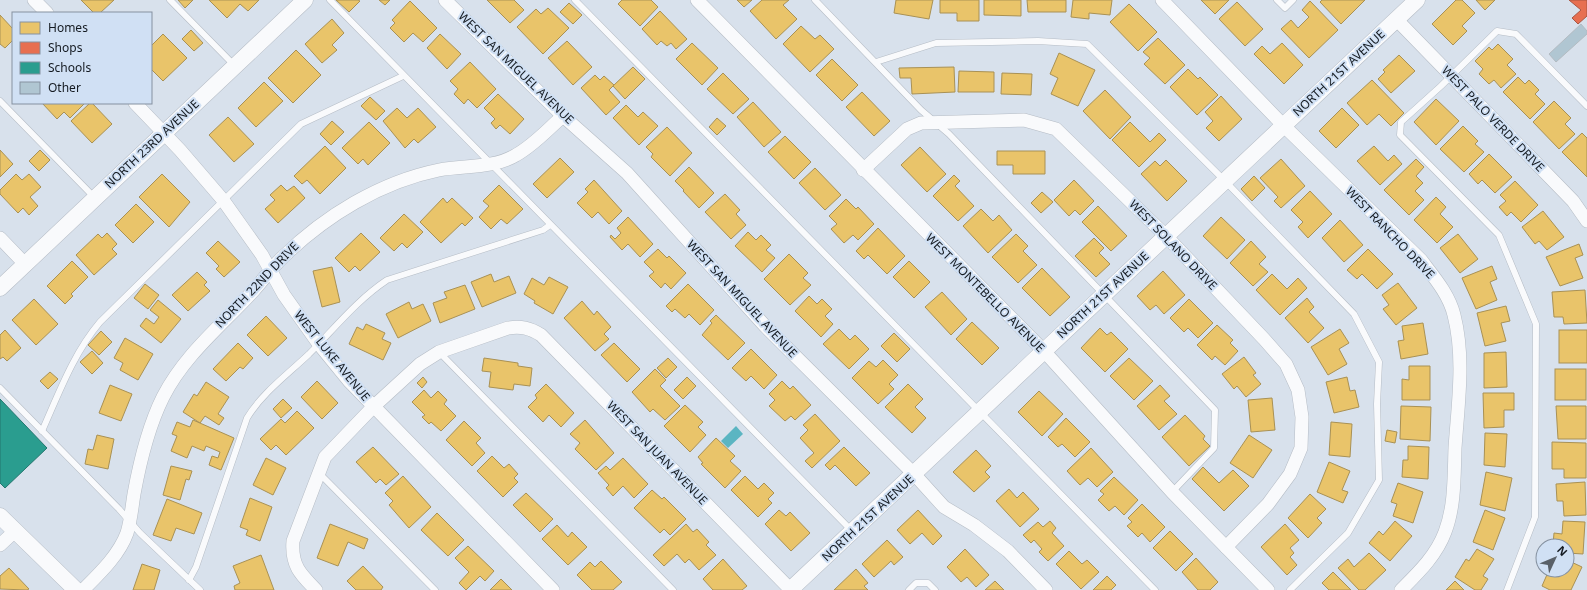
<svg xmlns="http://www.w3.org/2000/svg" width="1587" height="590" viewBox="0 0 1587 590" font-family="'Noto Sans',sans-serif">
	<rect width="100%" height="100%" fill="#d8e1ec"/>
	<!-- water -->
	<polygon fill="#5bb5c2" points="736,426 743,434 728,448 721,441"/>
	<!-- homes -->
	<g fill="#e9c46a" stroke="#a99154">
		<polygon points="81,0 114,0 100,13 94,13"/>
		<polygon points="178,0 193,0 185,8"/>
		<polygon points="209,0 259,0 248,11 240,4 227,18"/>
		<polygon points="336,0 358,0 360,1 349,12"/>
		<polygon points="379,0 390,0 385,5"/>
		<polygon points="487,0 514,0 524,10 510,23"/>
		<polygon points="622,0 651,0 658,7 640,26 618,4"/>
		<polygon points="737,0 752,0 744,7"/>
		<polygon points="762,0 789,0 783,5 797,19 776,39 750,11"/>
		<polygon points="896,0 933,0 929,19 894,13"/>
		<polygon points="940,0 979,0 979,21 957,21 957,13 940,13"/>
		<polygon points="984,0 1021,0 1021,16 984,15"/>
		<polygon points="1027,0 1066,0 1066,12 1028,12"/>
		<polygon points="1073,0 1112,0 1110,15 1089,13 1089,19 1071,17"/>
		<polygon points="1201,0 1229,0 1215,14"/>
		<polygon points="1322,0 1365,0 1341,24 1320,2"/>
		<polygon points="1456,0 1462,0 1475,13 1462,26 1467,31 1453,45 1432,24"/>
		<polygon points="1476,0 1495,0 1485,10"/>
		<polygon points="410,1 437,28 423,42 413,33 404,42 390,28 395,23 392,20"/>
		<polygon points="1310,1 1338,30 1309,58 1281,29 1291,20 1298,28 1309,17 1302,10"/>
		<polygon points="1237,2 1263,29 1245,46 1219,19"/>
		<polygon points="569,3 582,15 573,24 560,12"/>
		<polygon points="1129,4 1157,32 1138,51 1110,22"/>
		<polygon points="548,8 569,28 543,54 517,27 536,9 541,14"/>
		<polygon points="660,11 687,39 676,49 671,43 667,46 661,41 657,45 642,29"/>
		<polygon points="0,15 13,29 13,40 5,48 0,44"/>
		<polygon points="332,19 344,33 332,45 337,50 322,63 305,44"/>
		<polygon points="801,26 815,39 820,35 834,49 810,72 783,44"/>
		<polygon points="191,30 203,43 194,51 182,39"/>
		<polygon points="163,34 187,58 163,81 151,69 151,46"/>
		<polygon points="440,34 461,54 447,69 427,48"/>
		<polygon points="1158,38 1185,65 1165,84 1144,64 1150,58 1143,52"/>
		<polygon points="567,41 592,67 573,85 548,58"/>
		<polygon points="692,43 718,68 702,85 676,59"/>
		<polygon points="1282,43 1303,65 1284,84 1254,54 1262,46 1270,54"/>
		<polygon points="1498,44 1513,59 1507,65 1516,74 1501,88 1494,80 1489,84 1479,74 1483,69 1475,61 1489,47 1492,50"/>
		<polygon points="296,50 321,75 293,103 268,78"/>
		<polygon points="1059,53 1095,70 1078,106 1051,94 1058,78 1050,74"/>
		<polygon points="1399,55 1415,71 1391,93 1378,79 1385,72 1383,70"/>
		<polygon points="832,59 858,85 842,101 816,75"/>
		<polygon points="470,62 496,89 477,108 468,99 464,104 454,94 458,89 450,81"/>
		<polygon points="633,67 645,79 625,99 613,86"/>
		<polygon points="954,67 955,92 912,94 911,78 900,78 899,68"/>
		<polygon points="1188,69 1198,79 1200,77 1218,95 1197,115 1170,87"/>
		<polygon points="959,71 994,72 994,92 958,92"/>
		<polygon points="723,73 749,99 733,114 707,89"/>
		<polygon points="1002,73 1032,74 1031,95 1001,94"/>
		<polygon points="595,75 600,80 604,76 614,85 609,90 620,102 606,115 581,88"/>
		<polygon points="1518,77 1525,84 1529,80 1539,90 1535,94 1545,104 1530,119 1503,92"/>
		<polygon points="1372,80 1404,113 1391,126 1379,114 1367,125 1347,103"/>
		<polygon points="264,82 283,101 256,127 238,108"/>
		<polygon points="1105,90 1131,117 1110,139 1083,111"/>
		<polygon points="862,92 890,121 874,136 846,107"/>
		<polygon points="498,94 524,119 510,134 500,125 496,129 491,123 495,119 484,108"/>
		<polygon points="1221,96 1242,119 1219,141 1206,128 1213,121 1205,112"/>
		<polygon points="370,97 385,111 376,120 361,106"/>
		<polygon points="1436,99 1459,121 1436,145 1414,122"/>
		<polygon points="1554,101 1571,118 1565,124 1575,134 1559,149 1533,122"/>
		<polygon points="753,102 781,132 764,147 737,117"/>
		<polygon points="42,103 85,103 70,118 64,112 57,119"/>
		<polygon points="90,103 92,103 112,124 92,143 71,121"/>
		<polygon points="626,105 638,117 643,112 658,126 639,145 613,118"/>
		<polygon points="397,108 407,118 418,108 436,127 418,143 414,139 405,148 383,121"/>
		<polygon points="1342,108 1359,125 1336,148 1319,131"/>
		<polygon points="228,117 254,144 234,162 209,135"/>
		<polygon points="717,118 726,126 717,135 709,127"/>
		<polygon points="332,121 344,132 331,145 320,134"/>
		<polygon points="369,122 390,143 368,165 363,159 358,164 342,148"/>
		<polygon points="1130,122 1150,142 1159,133 1166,140 1139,167 1112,140"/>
		<polygon points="1463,126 1478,141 1475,144 1484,152 1464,172 1440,149"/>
		<polygon points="667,127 692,153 670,176 651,157 653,154 646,147"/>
		<polygon points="1582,133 1587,138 1587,177 1562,152"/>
		<polygon points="785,136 811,162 794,179 768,152"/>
		<polygon points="325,146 346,168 320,194 307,180 302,184 294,176"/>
		<polygon points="1374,146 1388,161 1394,155 1402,164 1380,185 1357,161"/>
		<polygon points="920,147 946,174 927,192 901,165"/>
		<polygon points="0,150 13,164 0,177"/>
		<polygon points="40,150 50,160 39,171 29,161"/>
		<polygon points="997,151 1045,151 1045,174 1013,174 1013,165 997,165"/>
		<polygon points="1489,154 1512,177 1495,193 1482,180 1478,184 1469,174"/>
		<polygon points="560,158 574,172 547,198 533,184"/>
		<polygon points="1281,159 1305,186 1281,208 1274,201 1278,197 1260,178"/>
		<polygon points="1416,159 1424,167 1416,176 1423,183 1415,191 1424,200 1409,215 1384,190"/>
		<polygon points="1166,160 1187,181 1167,201 1141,174 1155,161 1160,166"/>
		<polygon points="689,167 714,193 699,208 683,191 684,190 675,181"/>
		<polygon points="815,168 841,195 825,210 799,183"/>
		<polygon points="16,174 22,180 29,174 41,187 30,197 38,206 29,215 23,208 18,213 0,194 0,190"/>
		<polygon points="162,174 190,202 169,227 139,197"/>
		<polygon points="954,175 960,181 955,186 974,206 958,221 933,196"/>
		<polygon points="1254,176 1265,188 1252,201 1241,189"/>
		<polygon points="594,180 622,211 609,224 598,212 592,218 577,203 588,192 585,189"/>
		<polygon points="1074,180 1094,201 1080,215 1075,210 1069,216 1054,200"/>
		<polygon points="1515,181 1538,205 1521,222 1511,212 1507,216 1499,207 1506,201 1500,195"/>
		<polygon points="281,185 287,191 294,186 305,198 278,223 265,209 275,200 270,195"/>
		<polygon points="499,185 523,209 507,224 501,219 491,229 479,217 489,206 483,201"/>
		<polygon points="1310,191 1332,214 1308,238 1298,227 1303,222 1291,210"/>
		<polygon points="1042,192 1053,202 1041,213 1031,203"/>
		<polygon points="725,194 740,210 736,214 746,225 731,239 705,212"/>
		<polygon points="1436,197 1446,207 1440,214 1453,227 1437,243 1414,220"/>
		<polygon points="443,198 447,203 452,198 473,218 465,226 462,223 441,243 420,222"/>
		<polygon points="846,199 856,209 858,207 874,224 858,240 853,235 844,243 831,229 837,224 829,216"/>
		<polygon points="136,204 154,222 133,243 115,225"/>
		<polygon points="1098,206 1127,236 1111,251 1082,222"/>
		<polygon points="981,209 993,221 999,215 1012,230 988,253 963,226"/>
		<polygon points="1543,211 1564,237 1547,250 1539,241 1535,244 1522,227"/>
		<polygon points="404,214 423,232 407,248 402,243 394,251 380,238"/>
		<polygon points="628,217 653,244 640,257 628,244 622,250 610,237 611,235 615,239 621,233 617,228"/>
		<polygon points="1221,217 1245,240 1227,259 1203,236"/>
		<polygon points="1340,220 1363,245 1344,262 1322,238"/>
		<polygon points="878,228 905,256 887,274 868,255 864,259 856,251"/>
		<polygon points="748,232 756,240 761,235 771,245 766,250 775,258 762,272 735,246"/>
		<polygon points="107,233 117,244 112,249 117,254 94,275 76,255 98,234 102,238"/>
		<polygon points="361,233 380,252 360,271 355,266 349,272 335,258"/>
		<polygon points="1016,234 1028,246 1023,251 1037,265 1018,283 992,257"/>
		<polygon points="1458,234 1478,259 1460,273 1440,248"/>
		<polygon points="1094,238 1104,248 1099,253 1110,264 1096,277 1075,256"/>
		<polygon points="218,241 240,262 224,277 216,269 219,266 206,253"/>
		<polygon points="1251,241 1266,257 1259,264 1268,272 1253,286 1230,263"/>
		<polygon points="1579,244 1583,255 1575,258 1583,278 1560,286 1546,257"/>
		<polygon points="658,249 667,258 669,256 686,273 671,289 665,283 661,288 649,276 654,272 644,262"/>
		<polygon points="1368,249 1393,274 1377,289 1362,274 1357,279 1347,270"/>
		<polygon points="789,254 808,273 803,278 811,285 790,305 764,279"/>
		<polygon points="72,261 88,277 71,294 73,296 65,304 47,286"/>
		<polygon points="909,261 930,282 914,298 893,277"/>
		<polygon points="1492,266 1497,279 1490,282 1497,300 1476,309 1462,278"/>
		<polygon points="332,267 340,302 322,307 313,271"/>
		<polygon points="1042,268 1070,297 1050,316 1022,288"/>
		<polygon points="1163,271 1185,295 1164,314 1156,305 1150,310 1137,296"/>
		<polygon points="197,272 207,282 204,285 210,291 188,311 172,295"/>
		<polygon points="491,274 494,282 509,276 516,293 482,307 471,282"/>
		<polygon points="1272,274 1287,289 1298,278 1307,288 1280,315 1256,290"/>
		<polygon points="549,277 568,287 553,314 534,303 535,301 524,294 532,278 544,285"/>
		<polygon points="1398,283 1417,308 1396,325 1383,309 1389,305 1382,295"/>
		<polygon points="145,284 159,295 148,309 134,298"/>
		<polygon points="688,284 714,310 700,325 689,314 685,318 675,309 672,312 666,306"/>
		<polygon points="465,285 475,309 440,323 433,303 447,298 444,292"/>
		<polygon points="1585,290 1587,323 1564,324 1563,317 1554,317 1552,292"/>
		<polygon points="942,292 967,319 951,335 925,307"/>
		<polygon points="809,296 817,304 822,299 832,309 825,316 833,324 821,337 795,311"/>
		<polygon points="1307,298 1314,307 1309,312 1324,328 1308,343 1285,318"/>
		<polygon points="34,299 58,324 36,345 12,320"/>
		<polygon points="1189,299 1213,323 1198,338 1188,328 1184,332 1170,318"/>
		<polygon points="158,300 181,319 161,343 140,326 146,318 154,324 159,317 150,310"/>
		<polygon points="582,301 594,315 597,311 611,327 604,334 609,339 595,351 564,318"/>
		<polygon points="409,302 412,309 423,304 431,321 398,338 386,314"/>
		<polygon points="1506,306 1510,321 1501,323 1506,341 1485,346 1477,313"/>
		<polygon points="716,315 745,343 728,360 702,335 712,323 710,321"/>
		<polygon points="266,316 287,338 268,356 247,335"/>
		<polygon points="972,322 999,348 982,365 956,339"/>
		<polygon points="1423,323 1428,354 1401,359 1398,341 1404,340 1402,326"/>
		<polygon points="366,324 385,333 382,339 391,343 383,360 349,344 357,327 363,330"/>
		<polygon points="1217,325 1233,340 1230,343 1238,351 1225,365 1215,356 1212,360 1197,345"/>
		<polygon points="1100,328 1107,335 1111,332 1128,349 1105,372 1081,348"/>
		<polygon points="839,329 850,340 855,335 869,349 849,369 823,344"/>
		<polygon points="1340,329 1349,343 1339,349 1347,364 1328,375 1311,347"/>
		<polygon points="5,330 21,348 7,361 3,357 0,359 0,335"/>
		<rect x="1559" y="330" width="28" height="33"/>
		<polygon points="101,331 112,342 99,355 88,345"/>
		<polygon points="894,333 910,349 897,362 881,346"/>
		<polygon points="125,338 153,354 138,380 120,370 123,363 114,358"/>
		<polygon points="238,343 253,358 243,369 240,367 226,381 213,369"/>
		<polygon points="614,343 640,369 627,382 601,355"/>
		<polygon points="751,349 777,375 764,389 751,376 746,381 732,368"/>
		<polygon points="92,351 103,363 92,374 80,362"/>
		<polygon points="1506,352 1507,387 1484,388 1484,353"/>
		<polygon points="1244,357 1256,373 1253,375 1261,384 1246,397 1237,386 1234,389 1222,374"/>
		<polygon points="484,358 518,363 518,366 532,368 530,386 514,384 513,390 489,387 491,372 482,371"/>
		<polygon points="668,358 677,367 666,378 657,368"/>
		<polygon points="1129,358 1153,381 1134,400 1110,376"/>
		<polygon points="883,360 898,375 889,384 894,389 878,404 852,378 869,361 876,367"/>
		<polygon points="1409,366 1430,366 1430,400 1402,400 1402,379 1409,380"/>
		<polygon points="655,369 666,380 660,386 680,406 665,420 653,409 650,412 632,392"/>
		<rect x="1555" y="369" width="31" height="31"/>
		<polygon points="50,372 58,379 48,389 40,381"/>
		<polygon points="423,377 427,382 422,388 417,383"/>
		<polygon points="687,377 696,386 683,399 674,390"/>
		<polygon points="1347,377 1350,391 1355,390 1359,407 1334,413 1326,382"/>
		<polygon points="317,381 338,403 322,419 301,397"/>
		<polygon points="782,381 790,389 793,386 811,405 795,420 791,416 785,421 769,406 775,400 769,394"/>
		<polygon points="206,382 229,397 218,414 224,418 219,425 205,416 200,423 183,412 194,394 197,396"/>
		<polygon points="546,384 574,413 561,427 549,415 543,422 528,407 537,398 535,395"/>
		<polygon points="908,384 923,399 915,407 926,418 912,433 885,407"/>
		<polygon points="110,385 132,394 121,421 99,413"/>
		<polygon points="1160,385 1170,396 1164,401 1177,414 1159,430 1137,406"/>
		<polygon points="424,390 431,398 438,391 447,400 444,404 456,416 441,431 431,422 429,424 422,417 425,415 412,402"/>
		<polygon points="1039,391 1063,414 1042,436 1018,412"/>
		<polygon points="1483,393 1514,393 1514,410 1504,410 1504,427 1484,428"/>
		<polygon points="1272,398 1275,430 1251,432 1248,400"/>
		<polygon points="283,399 292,408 281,418 273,409"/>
		<polygon points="685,405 703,422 698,427 706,435 690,452 664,426"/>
		<polygon points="1401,406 1431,407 1430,441 1400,439"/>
		<polygon points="1556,406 1586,406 1586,439 1558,439"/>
		<polygon points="297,411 314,428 286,455 276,445 271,450 260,439 281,419 285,423"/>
		<polygon points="815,414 840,441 812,468 805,461 814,453 800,438 808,430 803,425"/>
		<polygon points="1185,415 1205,436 1203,439 1210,446 1189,466 1162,437"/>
		<polygon points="1066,418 1090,442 1075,457 1062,444 1058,447 1048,437"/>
		<polygon points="193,420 234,438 221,470 209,465 212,456 218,458 220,452 206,446 204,451 192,446 187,458 171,451 177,436 172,434 177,422 190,427"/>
		<polygon points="585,420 614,453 596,470 575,449 580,443 570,434"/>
		<polygon points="464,421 481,438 476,443 485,453 472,466 446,440"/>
		<polygon points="1331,422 1352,424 1350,457 1329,455"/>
		<polygon points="1387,430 1397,432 1395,443 1385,441"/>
		<polygon points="1485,433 1507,434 1505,467 1484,465"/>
		<polygon points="97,435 114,439 108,469 85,464 88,449 93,450"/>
		<polygon points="1249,435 1272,450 1253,478 1230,463"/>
		<polygon points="716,438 735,456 730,461 741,471 725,488 701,464 703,463 698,457"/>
		<polygon points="1552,442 1586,443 1586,478 1564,478 1564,469 1552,469"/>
		<polygon points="1408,446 1429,447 1428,479 1402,477 1403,460 1408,460"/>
		<polygon points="373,447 399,474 386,485 380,479 376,483 356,462"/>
		<polygon points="844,447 870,473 856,486 835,465 830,470 825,465"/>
		<polygon points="1091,448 1113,472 1097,487 1088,478 1080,485 1067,471"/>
		<polygon points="976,450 991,466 985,472 990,477 974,492 953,472"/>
		<polygon points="492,456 504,468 509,464 518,474 514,478 518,482 503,497 477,471"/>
		<polygon points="266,458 286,468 273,495 253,485"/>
		<polygon points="623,458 648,484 634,498 623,486 613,496 606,488 609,485 598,473 606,466 610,470"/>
		<polygon points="1329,462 1350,471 1342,490 1348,492 1343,503 1317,492"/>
		<polygon points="171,466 192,471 189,480 186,479 180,500 163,495"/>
		<polygon points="1203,467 1219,483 1233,470 1249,486 1224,511 1192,479"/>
		<polygon points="1486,472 1512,478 1505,511 1480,505"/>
		<polygon points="403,476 431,507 409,528 389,505 393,501 385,493"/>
		<polygon points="745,476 758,489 764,483 774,493 768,499 772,503 758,517 731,490"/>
		<polygon points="1114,477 1138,500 1124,515 1115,506 1109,511 1098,500 1104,494 1100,491"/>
		<polygon points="1585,482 1586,515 1564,516 1563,501 1557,501 1556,484"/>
		<polygon points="1398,483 1423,492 1413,523 1393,516 1397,504 1391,502"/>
		<polygon points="1009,489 1017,498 1023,492 1039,509 1020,527 996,501"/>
		<polygon points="652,490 662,499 664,497 686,519 670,535 664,529 660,533 634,508"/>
		<polygon points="526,493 553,519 540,532 513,505"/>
		<polygon points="1310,494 1326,509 1317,518 1322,523 1308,538 1288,518"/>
		<polygon points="250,498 272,507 260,541 246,535 248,530 240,527"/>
		<polygon points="167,499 202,513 194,534 176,528 171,541 153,535"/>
		<polygon points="1142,504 1165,527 1150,542 1142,533 1138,537 1127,526 1132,522 1128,518"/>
		<polygon points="779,510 786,516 790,512 810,533 791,551 765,524"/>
		<polygon points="918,510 942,536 933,545 922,533 910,544 897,530"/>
		<polygon points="1485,510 1505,518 1493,550 1473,542"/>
		<polygon points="437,513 464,540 448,556 421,530"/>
		<polygon points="1050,521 1056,528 1052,533 1064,546 1048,561 1039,552 1042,549 1034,540 1031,543 1023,535 1038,522 1043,527"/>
		<polygon points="1395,521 1412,536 1390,561 1369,543 1379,531 1383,535"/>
		<polygon points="1563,521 1585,522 1583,554 1567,553 1567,546 1553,545 1554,533 1562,534"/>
		<polygon points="330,524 368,539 364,549 348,542 338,566 317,558"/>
		<polygon points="686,524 693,532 697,529 709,542 706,545 716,555 699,570 689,559 685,563 677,554 664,566 653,555"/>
		<polygon points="1285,524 1299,540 1290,548 1294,553 1290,557 1297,565 1287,575 1261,547"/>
		<polygon points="557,525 568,537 572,532 587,547 568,565 542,539"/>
		<polygon points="1170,531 1193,554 1176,571 1153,548"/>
		<polygon points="887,540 903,557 894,565 891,561 874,577 862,564"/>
		<polygon points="468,546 494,571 485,581 480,576 466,590 459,583 469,572 455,558"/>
		<polygon points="965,549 989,575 976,587 967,577 961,582 947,567"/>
		<polygon points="1477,549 1494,559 1483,576 1488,579 1481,590 1475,590 1455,577 1466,559 1469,561"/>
		<polygon points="1069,551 1082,564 1087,560 1099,572 1081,589 1056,564"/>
		<polygon points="1369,553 1386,570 1365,590 1359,590 1338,568 1348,559 1354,567"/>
		<polygon points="261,555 274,590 235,590 234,586 240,583 233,566"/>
		<polygon points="1196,558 1218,582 1210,590 1198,590 1182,572"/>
		<polygon points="723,559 747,586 742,590 713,590 703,579"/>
		<polygon points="1567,560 1582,567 1571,590 1550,590 1542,586 1549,570 1554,572 1555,570 1567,570"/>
		<polygon points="601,561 622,582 613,590 592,590 577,575 590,562 595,567"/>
		<polygon points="142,564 160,570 154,590 133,590"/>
		<polygon points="363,566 383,587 381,590 356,590 347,581"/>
		<polygon points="9,568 29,589 27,590 0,589 0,576"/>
		<polygon points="856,569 868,583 864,586 868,590 834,590"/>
		<polygon points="1333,572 1351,590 1329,590 1322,583"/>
		<polygon points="1107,576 1116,585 1111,590 1093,590"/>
		<polygon points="501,579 512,590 490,590"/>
		<polygon points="995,581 1004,590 985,590"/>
		<polygon points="1455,581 1464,590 1446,590"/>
	</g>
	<!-- shops -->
	<polygon fill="#e76f51" stroke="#a85643" points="1569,0 1587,0 1587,16 1578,24 1572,18 1581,10"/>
	<!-- schools -->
	<polygon fill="#2a9d8f" stroke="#23766e" points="0,399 47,448 5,488 0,483"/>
	<!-- building -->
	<polygon fill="#b0c6d2" stroke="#b3bbc2" points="1581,24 1587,31 1587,34 1556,62 1549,54"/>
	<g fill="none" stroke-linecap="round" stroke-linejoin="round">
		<!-- service casing -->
		<g stroke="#b5bcc5" stroke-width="7">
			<g id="service">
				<polyline points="170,0 234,65"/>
				<polyline points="330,0 852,531"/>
				<polyline points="575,0 1155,590"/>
				<polyline points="815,0 921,110 949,134 1215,410 1214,448 1172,492"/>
				<polyline points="1277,0 1285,8 1293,0"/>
				<polyline points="876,62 936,43 1038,41 1087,44 1224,180 1354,314 1379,362 1377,404 1379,480 1348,533 1290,590"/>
				<polyline points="0,101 95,198"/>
				<polyline points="439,352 673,590"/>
				<polyline points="0,388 119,509 140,533 200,590"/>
				<path d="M42,431c17,-38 31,-77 58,-109l201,-198 102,-48"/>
				<polyline points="318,472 435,590"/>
				<path d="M189,580l7,-13 51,-149c15,-25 41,-44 62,-64 25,-25 48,-54 78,-74l156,-50 7,-5"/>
				<polyline points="909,590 916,583 928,583 935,590"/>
				<polyline points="1507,590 1535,517 1536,324 1499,235 1400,135 1401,122 1441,86 1497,31 1516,34 1587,106"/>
			</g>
		</g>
		<!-- minor casing -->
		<g stroke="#b5bcc5" stroke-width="14">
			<g id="minor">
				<polyline points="34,0 47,13"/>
				<polyline points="445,0 563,116 627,173 765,326 915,475 944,507 974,525 1008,551 1046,590"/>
				<polyline points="697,0 1044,351 1172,492 1268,590"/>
				<path d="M1162,0l121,125 138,135c12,16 28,34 33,55 11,43 4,89 1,133 -1,28 0,58 -10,84 -9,24 -27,41 -44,58"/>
				<polyline points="1396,19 1573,201 1587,221"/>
				<polyline points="135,103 180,150 223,200 262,255 284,295 318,343 349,381 553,590"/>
				<polyline points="863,170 907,129 921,123 1024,120 1056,129 1166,236 1264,339 1286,364 1298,390 1302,417 1301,448 1290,474 1268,504 1226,547"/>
				<polyline points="0,238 26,265"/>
				<polyline points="0,545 15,531"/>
				<path d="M83,590c17,-17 36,-35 44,-57 4,-13 5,-27 7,-39 6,-33 14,-67 29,-97 22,-43 59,-72 91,-107 10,-11 18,-23 29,-33 42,-41 97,-75 156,-87 25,-5 54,-1 77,-15 18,-10 32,-26 47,-39"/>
				<path d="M316,590c-16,-16 -25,-25 -23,-49l32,-84 48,-50 47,-43 19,-12 69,-24c13,-2 22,0 33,7l250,255"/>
			</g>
		</g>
		<!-- tertiary casing -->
		<g stroke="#b5bcc5" stroke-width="17">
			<g id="tertiary">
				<polyline points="0,288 305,0"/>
				<polyline points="0,516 76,590"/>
				<path d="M790,590c210,-196 418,-394 627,-590"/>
			</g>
		</g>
		<!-- service -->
		<use href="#service" stroke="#f9fafc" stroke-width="6"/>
		<!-- minor -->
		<use href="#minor" stroke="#f9fafc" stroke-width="13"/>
		<!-- tertiary -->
		<use href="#tertiary" stroke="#f9fafc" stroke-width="16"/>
	</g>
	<g text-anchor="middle" stroke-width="4" stroke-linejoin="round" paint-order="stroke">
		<!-- street labels -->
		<g font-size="12" fill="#141a21" stroke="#d0e0f4">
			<text transform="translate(516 68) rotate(44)" y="4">WEST SAN MIGUEL AVENUE</text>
			<text transform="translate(1339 73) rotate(-43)" y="4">NORTH 21ST AVENUE</text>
			<text transform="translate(1493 119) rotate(46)" y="4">WEST PALO VERDE DRIVE</text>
			<text transform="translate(152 144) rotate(-43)" y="4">NORTH 23RD AVENUE</text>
			<text transform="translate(1390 233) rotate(46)" y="4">WEST RANCHO DRIVE</text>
			<text transform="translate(1173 245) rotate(46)" y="4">WEST SOLANO DRIVE</text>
			<text transform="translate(257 285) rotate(-46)" y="4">NORTH 22ND DRIVE</text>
			<text transform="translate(985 293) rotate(45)" y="4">WEST MONTEBELLO AVENUE</text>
			<text transform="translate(1103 295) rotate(-43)" y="4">NORTH 21ST AVENUE</text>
			<text transform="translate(742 299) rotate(47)" y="4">WEST SAN MIGUEL AVENUE</text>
			<text transform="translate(332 356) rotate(51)" y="4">WEST LUKE AVENUE</text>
			<text transform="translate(657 453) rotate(46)" y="4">WEST SAN JUAN AVENUE</text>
			<text transform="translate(868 518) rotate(-43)" y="4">NORTH 21ST AVENUE</text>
		</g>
	</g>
	<!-- legend -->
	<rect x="12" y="12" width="140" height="92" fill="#d0e0f4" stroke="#8591a0"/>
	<rect x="20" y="22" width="20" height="12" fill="#e9c46a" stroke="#8591a0"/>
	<text x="48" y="32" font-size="12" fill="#141a21">Homes</text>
	<rect x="20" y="42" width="20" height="12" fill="#e76f51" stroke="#8591a0"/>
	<text x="48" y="52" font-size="12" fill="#141a21">Shops</text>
	<rect x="20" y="62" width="20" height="12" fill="#2a9d8f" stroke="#8591a0"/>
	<text x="48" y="72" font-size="12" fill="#141a21">Schools</text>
	<rect x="20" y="82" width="20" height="12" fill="#b0c6d2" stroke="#8591a0"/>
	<text x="48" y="92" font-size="12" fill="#141a21">Other</text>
	<!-- north arrow -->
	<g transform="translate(1555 558) rotate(46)"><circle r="19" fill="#d0e0f4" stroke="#8591a0"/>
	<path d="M0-3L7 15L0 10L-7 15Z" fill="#596068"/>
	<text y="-6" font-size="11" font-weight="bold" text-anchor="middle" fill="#141a21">N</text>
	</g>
</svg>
